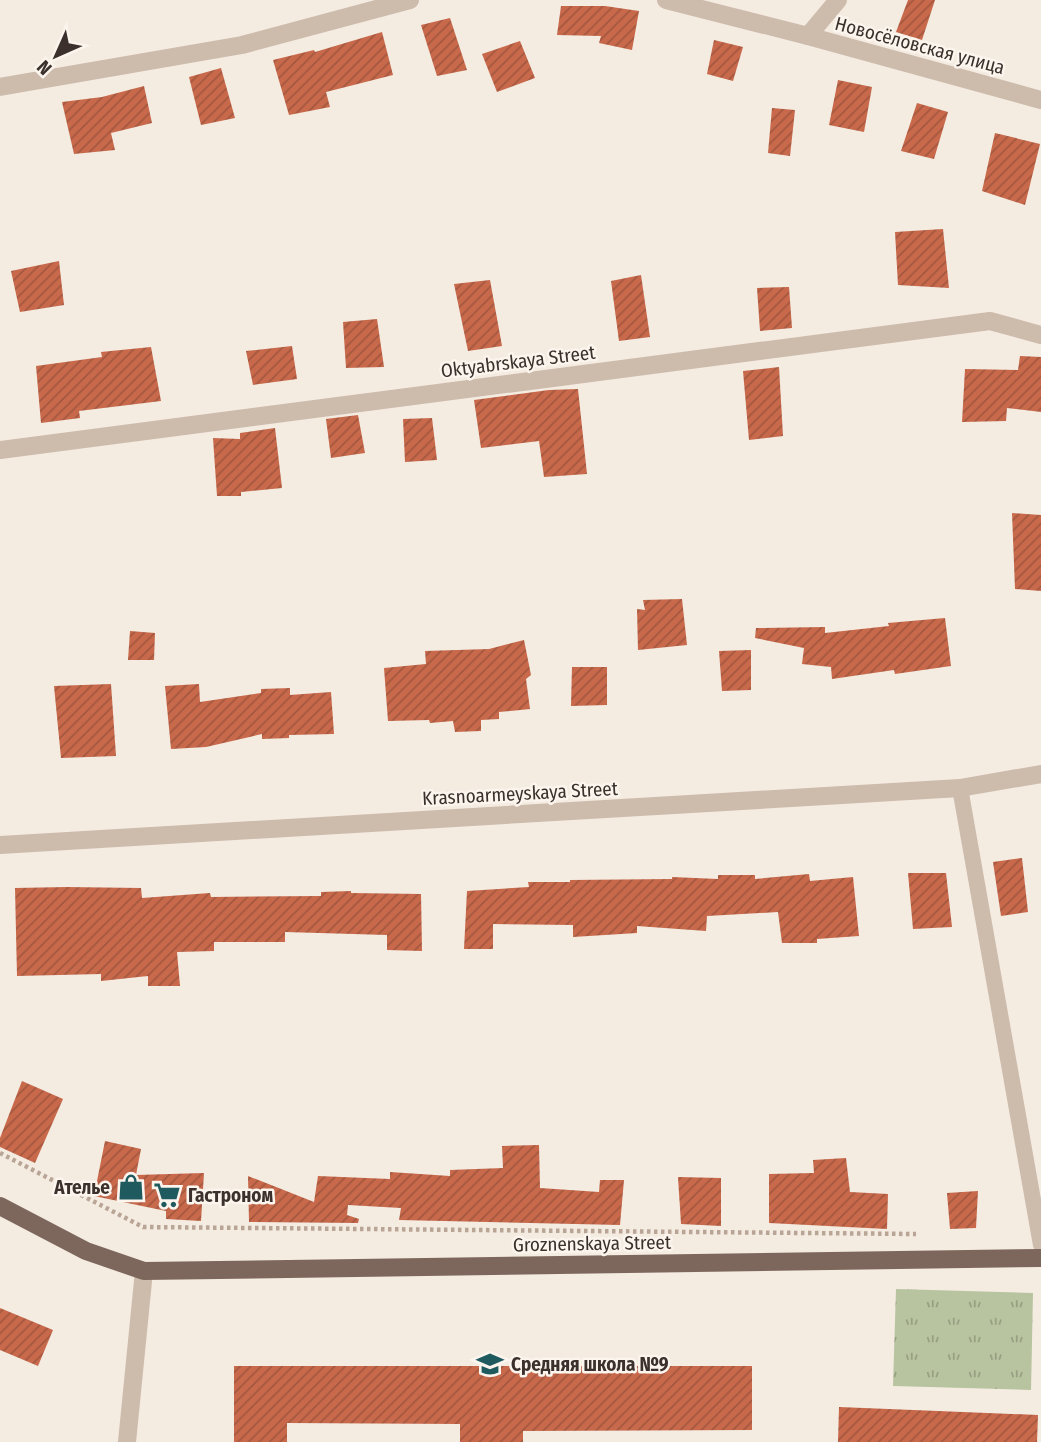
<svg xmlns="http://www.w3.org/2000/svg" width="1041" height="1442" viewBox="0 0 1041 1442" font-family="'Fira Sans Condensed',sans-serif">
	<defs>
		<pattern id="park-tufts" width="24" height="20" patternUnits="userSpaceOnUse" patternTransform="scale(1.75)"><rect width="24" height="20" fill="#b8c4a0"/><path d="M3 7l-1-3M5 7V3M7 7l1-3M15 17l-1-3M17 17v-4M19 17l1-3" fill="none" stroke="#97a083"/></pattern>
		<pattern id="building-hatch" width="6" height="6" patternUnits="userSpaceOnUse" patternTransform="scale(1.75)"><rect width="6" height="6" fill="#c8694b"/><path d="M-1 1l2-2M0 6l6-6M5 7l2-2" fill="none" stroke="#a4573f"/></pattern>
	</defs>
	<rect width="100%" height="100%" fill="#f4ebe1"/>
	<!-- park -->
	<polygon fill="url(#park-tufts)" points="896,1289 1033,1293 1031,1390 893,1386"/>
	<!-- building -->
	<g fill="url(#building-hatch)">
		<polygon points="908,0 935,0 922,40 896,32"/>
		<polygon points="561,6 605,6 639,11 632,50 599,43 601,36 557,35"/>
		<polygon points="450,18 467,70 437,76 421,25"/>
		<polygon points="382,32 393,75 326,92 330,107 289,115 273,60 314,50 315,52"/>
		<polygon points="714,40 743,47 733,81 707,74"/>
		<polygon points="520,41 535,78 497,92 482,54"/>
		<polygon points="221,68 235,118 201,125 189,77"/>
		<polygon points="838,80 872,87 864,132 829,125"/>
		<polygon points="144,86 152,123 111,133 115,150 74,154 62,102 102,97"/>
		<polygon points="917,103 948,112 934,159 901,151"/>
		<polygon points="772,108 795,110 790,156 768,153"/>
		<polygon points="995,133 1040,144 1025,205 982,191"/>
		<polygon points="943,229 949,288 898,285 895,232"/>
		<polygon points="59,261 64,305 20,312 11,271"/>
		<polygon points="641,275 650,337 619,341 611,281"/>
		<polygon points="490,280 502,346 468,351 454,284"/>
		<polygon points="789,287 792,328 760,331 757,288"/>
		<polygon points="377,319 384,367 346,368 343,322"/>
		<polygon points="292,346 297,379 253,385 246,351"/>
		<polygon points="151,347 161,401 79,411 80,418 41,423 36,366 102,357 101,352"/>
		<polygon points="1020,356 1041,357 1041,412 1007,408 1006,421 962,422 965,369 1018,370"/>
		<polygon points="779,367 783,436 749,440 743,371"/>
		<polygon points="578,389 587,474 544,477 539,441 481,448 474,400 549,390"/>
		<polygon points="358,415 365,453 331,458 326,419"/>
		<polygon points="432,418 437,460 405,462 403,419"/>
		<polygon points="275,428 282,488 241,492 241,496 217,496 213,438 240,439 240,433"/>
		<polygon points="1012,513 1041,515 1041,591 1015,589"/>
		<polygon points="682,599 687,645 638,650 637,609 645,610 643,600"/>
		<polygon points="945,618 951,666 895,674 894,670 832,679 831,667 802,664 804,648 755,638 756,628 825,627 825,633 889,626 888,623"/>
		<polygon points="130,631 155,633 154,660 128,660"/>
		<polygon points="524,640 531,675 526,679 530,709 499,712 499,719 481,720 481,731 455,732 453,721 430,723 429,720 388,721 384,668 426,664 425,651 489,649"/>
		<polygon points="751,650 751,690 722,691 719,651"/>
		<polygon points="572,667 607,667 607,705 571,706"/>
		<polygon points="111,684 116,756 61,758 54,686"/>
		<polygon points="199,684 200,702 261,693 261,689 290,688 290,695 331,692 334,734 289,735 289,738 262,739 262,734 206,747 171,749 165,686"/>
		<polygon points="1022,858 1028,912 1001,916 993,862"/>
		<polygon points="908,873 946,873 952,927 913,929"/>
		<polygon points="809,874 810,881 853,877 859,936 817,939 817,943 782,943 778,912 707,916 706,931 637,926 637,933 573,937 573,925 493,924 493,949 464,949 467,891 529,887 528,882 570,882 570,880 672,879 672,877 718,879 718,875 755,875 755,879"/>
		<polygon points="67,887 141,888 142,898 210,893 211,897 321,896 321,892 351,891 351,893 421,894 422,951 387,950 387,935 285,932 285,942 214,942 214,951 177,952 180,986 148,986 148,976 101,981 101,974 17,976 15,888"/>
		<polygon points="22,1081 63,1099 35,1163 0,1147 0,1138"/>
		<polygon points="105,1141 141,1149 136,1175 204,1173 201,1221 166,1219 166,1211 94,1196"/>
		<polygon points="539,1145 540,1188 599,1192 600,1180 624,1180 620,1225 399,1220 401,1208 348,1205 347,1215 359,1219 358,1223 249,1222 248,1176 314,1202 318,1176 390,1179 390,1172 450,1176 450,1170 503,1168 502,1146"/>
		<polygon points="846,1158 850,1192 888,1194 887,1229 769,1223 769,1174 814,1173 813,1160"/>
		<polygon points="678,1177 721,1178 721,1226 681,1224"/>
		<polygon points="978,1191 976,1228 950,1229 947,1193"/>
		<polygon points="0,1308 53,1330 38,1366 0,1350"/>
		<polygon points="234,1366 752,1366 752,1430 523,1431 523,1442 460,1442 460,1424 287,1423 287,1442 234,1442"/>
		<polygon points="839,1407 1038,1415 1037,1442 838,1442"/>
	</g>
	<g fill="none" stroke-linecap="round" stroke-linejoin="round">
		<!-- path -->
		<polyline stroke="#b9a596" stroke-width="4.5" stroke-dasharray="3.5 3.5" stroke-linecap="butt" points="0,1153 143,1227 916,1234"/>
		<!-- service -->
		<polyline stroke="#cdbbac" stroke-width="16" points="960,788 1041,1245"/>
		<!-- minor -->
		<g stroke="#cdbbac" stroke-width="18">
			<polyline points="666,0 808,36 1041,100"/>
			<polyline points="808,36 838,0"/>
			<polyline points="0,87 242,45 410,0"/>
			<polyline points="0,450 990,321 1041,335"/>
			<polyline points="0,845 960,788 1041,774"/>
		</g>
		<!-- tertiary -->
		<polyline stroke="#cdbbac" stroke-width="18" points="127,1442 144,1271"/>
		<!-- primary -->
		<polyline stroke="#7d675c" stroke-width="18" points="0,1206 86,1251 144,1271 1041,1258"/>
	</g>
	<!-- icons -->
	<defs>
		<g id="shop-bare" transform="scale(2.1)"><path d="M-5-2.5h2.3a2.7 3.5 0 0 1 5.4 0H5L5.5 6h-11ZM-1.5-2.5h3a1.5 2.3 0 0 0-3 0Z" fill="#1f5a5e" stroke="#fbf5ee" stroke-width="2.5" paint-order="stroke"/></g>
		<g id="supermarket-bare" transform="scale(2.1)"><path d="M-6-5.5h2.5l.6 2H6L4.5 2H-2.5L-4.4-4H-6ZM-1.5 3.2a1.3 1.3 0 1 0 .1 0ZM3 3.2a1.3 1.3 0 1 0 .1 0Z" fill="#1f5a5e" stroke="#fbf5ee" stroke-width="2.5" paint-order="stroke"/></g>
		<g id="school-bare" transform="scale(2.1)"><path d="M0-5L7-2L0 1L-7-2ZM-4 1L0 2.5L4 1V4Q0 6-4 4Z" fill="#1f5a5e" stroke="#fbf5ee" stroke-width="2.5" paint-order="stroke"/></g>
	</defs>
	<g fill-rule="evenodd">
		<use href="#shop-bare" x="131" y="1187"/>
		<use href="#supermarket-bare" x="167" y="1195"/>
		<use href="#school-bare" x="490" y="1364"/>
	</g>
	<g text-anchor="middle" stroke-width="5" stroke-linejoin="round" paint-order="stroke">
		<!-- street labels -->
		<g font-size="19" fill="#3b302b" stroke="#fbf5ee">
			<text transform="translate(920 45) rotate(15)" y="7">Новосёловская улица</text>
			<text transform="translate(518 361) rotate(-7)" y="7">Oktyabrskaya Street</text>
			<text transform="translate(520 793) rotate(-3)" y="7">Krasnoarmeyskaya Street</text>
			<text transform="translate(592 1243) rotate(-1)" y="7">Groznenskaya Street</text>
		</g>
		<!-- poi labels -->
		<g font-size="19" font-weight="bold" fill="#3b302b" stroke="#fbf5ee" text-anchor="start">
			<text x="110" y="1194" text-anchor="end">Ателье</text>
			<text x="188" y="1202">Гастроном</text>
			<text x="511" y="1371">Средняя школа №9</text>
		</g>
	</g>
	<!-- north arrow -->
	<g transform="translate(56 56) rotate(225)" stroke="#fbf5ee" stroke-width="5" paint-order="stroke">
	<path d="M0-5L12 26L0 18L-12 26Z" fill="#3b302b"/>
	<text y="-10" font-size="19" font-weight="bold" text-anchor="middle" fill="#3b302b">N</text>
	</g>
</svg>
